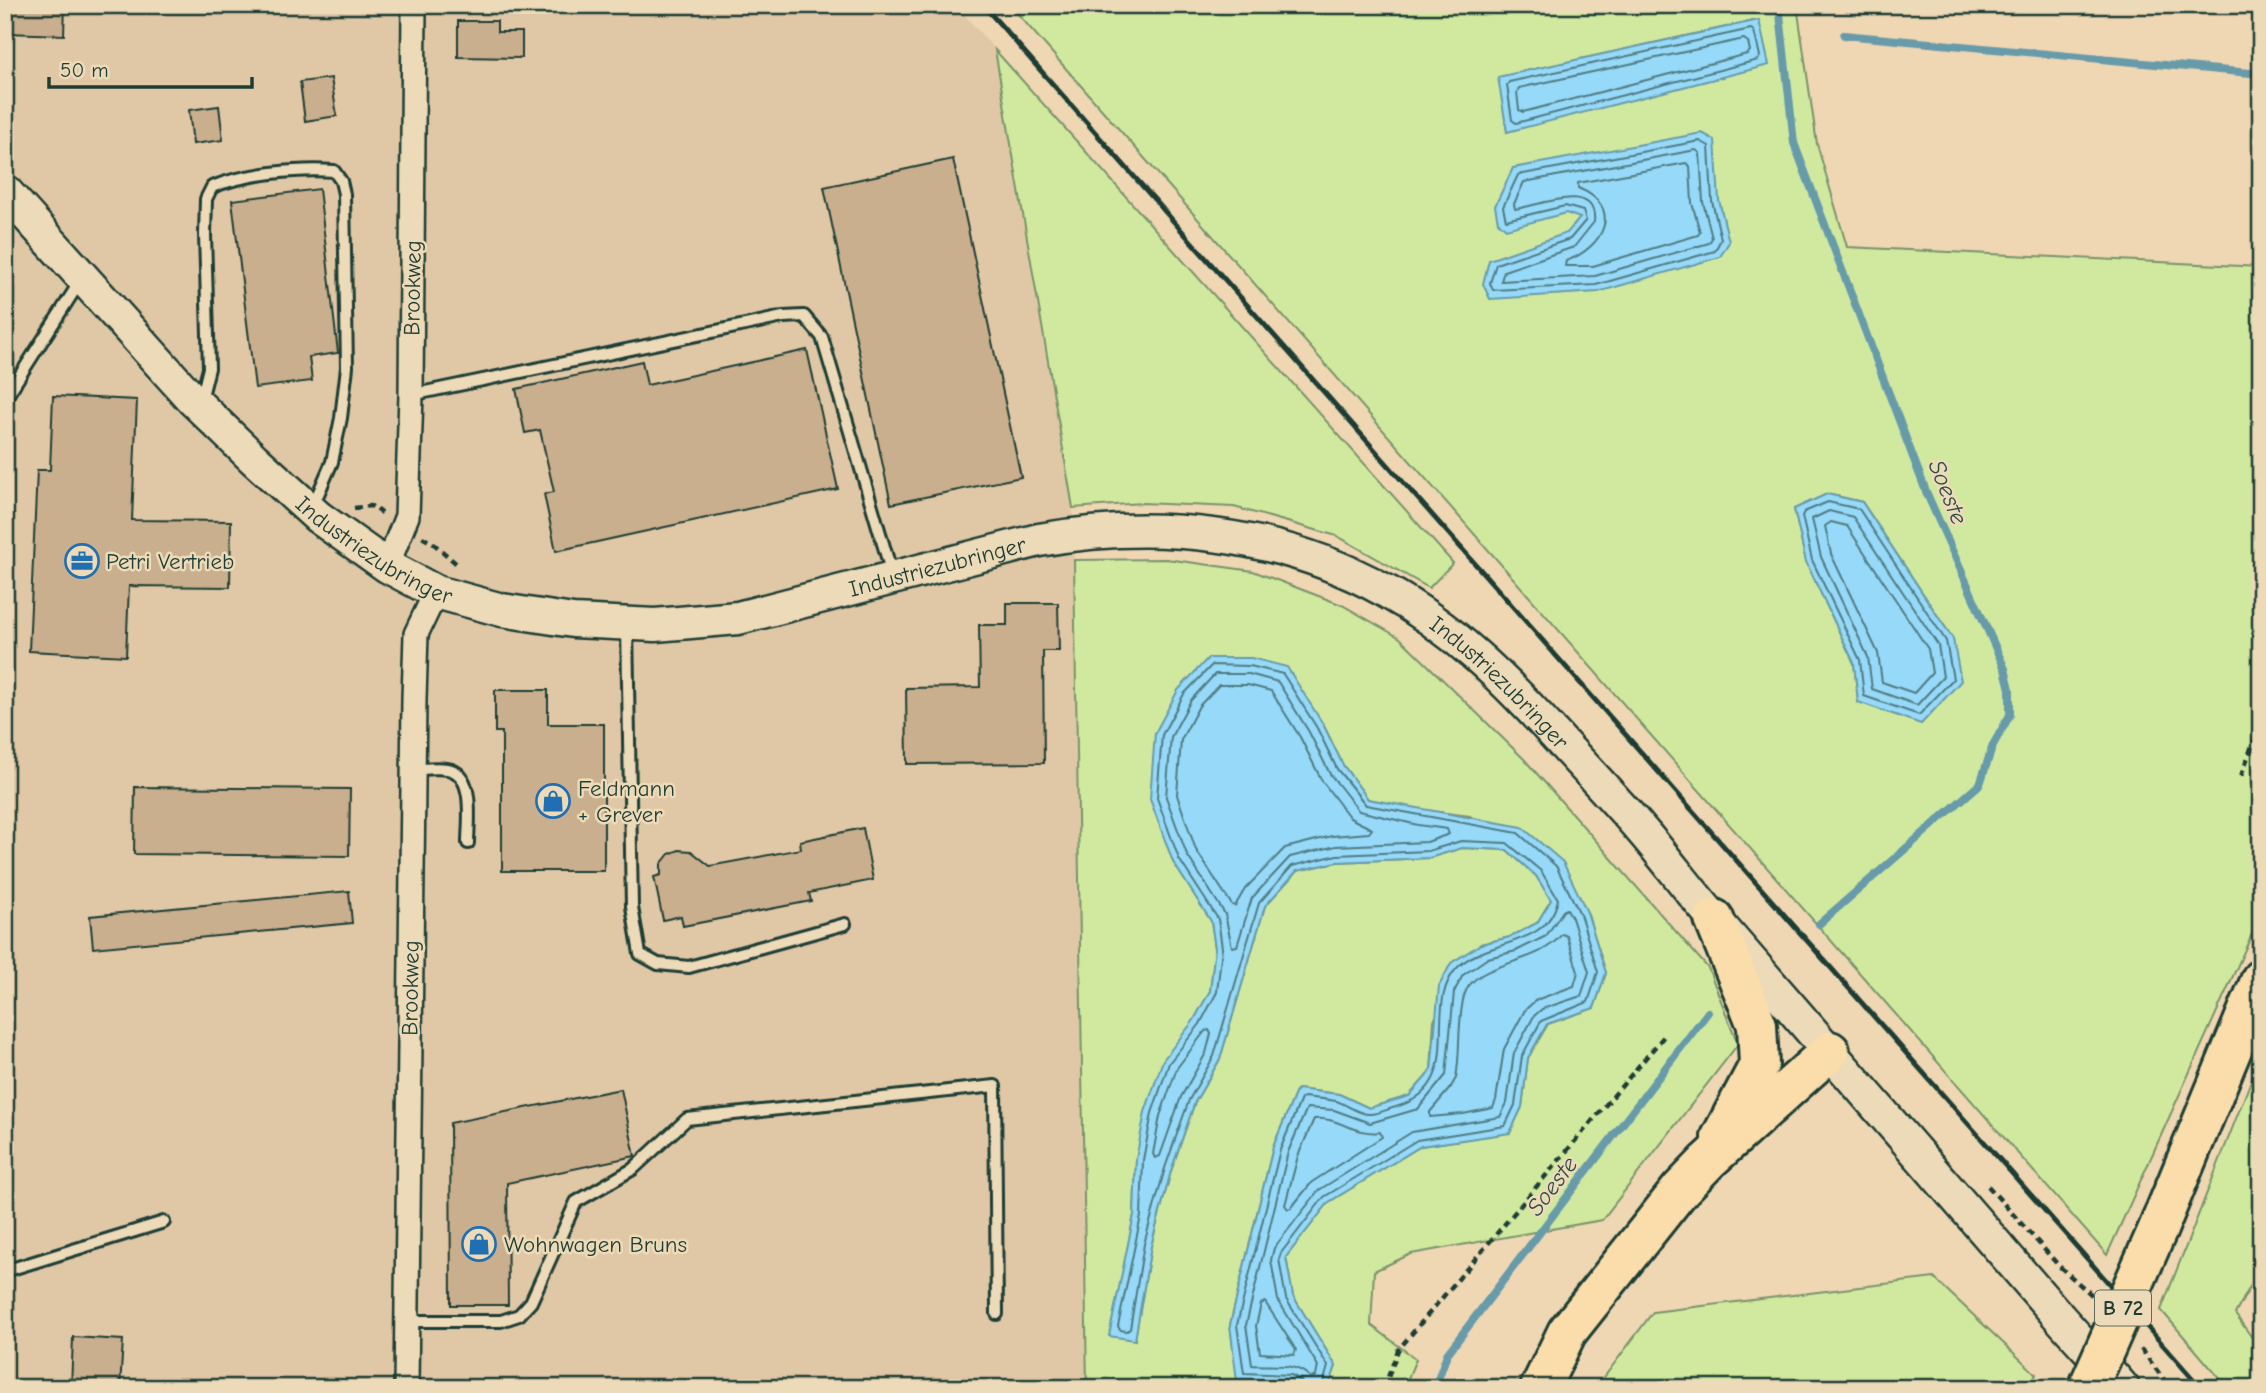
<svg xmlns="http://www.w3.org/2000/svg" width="2266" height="1393" viewBox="0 0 2266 1393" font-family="'Comic Neue',sans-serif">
	<rect width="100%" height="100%" fill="#efd7b4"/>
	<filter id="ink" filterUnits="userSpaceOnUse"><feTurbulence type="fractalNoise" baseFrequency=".0143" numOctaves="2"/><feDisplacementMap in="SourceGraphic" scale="14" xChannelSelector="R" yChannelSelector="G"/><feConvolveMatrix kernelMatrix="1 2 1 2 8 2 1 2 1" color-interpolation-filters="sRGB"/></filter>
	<g filter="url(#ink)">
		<!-- built -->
		<polygon fill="#e0c8a7" points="5,5 956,5 995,50 1073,508 1087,1388 5,1388"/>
		<!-- green -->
		<g fill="#d1e99f" stroke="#78936a" stroke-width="2" fill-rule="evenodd">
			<path d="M1010,5h787l20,139 30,103 414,20v432l-5,15 5,2v198l-154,341zM1758,20l-251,112 -8,-55zM1827,494l35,8 91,137 -95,63 -4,-39 -48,-101 -12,-53z"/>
			<polygon points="995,50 1453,563 1429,588 1337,536 1234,507 1142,503 1073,508"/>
			<polygon points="1166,559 1253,571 1342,605 1400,638 1524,759 1708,968 1738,1044 1602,1220 1411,1254 1374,1271 1371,1325 1416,1359 1404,1388 1328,1388 1336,1366 1293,1296 1286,1257 1329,1202 1421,1146 1510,1132 1522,1107 1528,1058 1548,1024 1594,1008 1606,973 1587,912 1470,816 1421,810 1368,799 1343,765 1323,724 1173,862 1211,921 1215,948 1210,991 1194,1020 1136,1159 1134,1215 1110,1336 1135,1339 1151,1246 1171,1171 1195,1102 1220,1059 1265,906 1297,871 1337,862 1429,858 1462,848 1507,850 1536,876 1551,900 1537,923 1510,937 1481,944 1434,1020 1431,1071 1409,1096 1369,1108 1339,1094 1297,1089 1273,1147 1230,1325 1238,1381 1290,1382 1302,1388 1087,1388 1074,560"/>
			<polygon points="2261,1055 2261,1267 2235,1314 2261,1350 2261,1388 2228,1388 2161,1310"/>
			<polygon points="1934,1278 2036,1374 2030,1388 1596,1388 1653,1312"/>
		</g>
		<!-- water -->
		<g fill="#97d9f9" stroke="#679baa" stroke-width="2">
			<polygon points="1759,20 1769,65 1507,132 1498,77"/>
			<polygon points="1702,133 1715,140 1719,200 1729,242 1720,257 1598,292 1490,299 1483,284 1489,260 1567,233 1580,218 1566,213 1506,229 1498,222 1495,206 1513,168"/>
			<polygon points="1827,494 1862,502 1953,639 1961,681 1921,724 1858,702 1854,663 1806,562 1794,509"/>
			<polygon points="1208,658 1251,658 1287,667 1323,724 1343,765 1368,799 1522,827 1563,862 1587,912 1606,973 1594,1008 1547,1024 1528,1058 1522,1107 1510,1133 1421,1146 1329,1202 1286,1257 1293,1296 1336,1366 1328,1388 1302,1388 1290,1382 1237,1381 1230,1325 1273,1147 1297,1089 1339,1094 1369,1108 1409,1096 1431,1071 1439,986 1451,963 1481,944 1510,937 1537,923 1551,900 1536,876 1507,850 1462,848 1429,858 1337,862 1297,871 1265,906 1220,1059 1195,1102 1171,1171 1151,1246 1135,1340 1109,1336 1134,1215 1136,1159 1145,1112 1163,1060 1194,1020 1210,991 1215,948 1211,921 1173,862 1150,799 1155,733 1178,690"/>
		</g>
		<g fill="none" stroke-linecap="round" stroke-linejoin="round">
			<!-- shore -->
			<g stroke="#4f7b83" stroke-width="2">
				<polygon points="1751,29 1754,31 1760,56 1758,60 1516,123 1512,120 1507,85 1509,82"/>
				<polygon points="1744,39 1748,42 1750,51 1747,54 1523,112 1519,110 1517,92 1519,88"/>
				<polygon points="1700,141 1709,146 1712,201 1721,239 1715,251 1596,285 1493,290 1490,283 1496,264 1570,239 1586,220 1583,211 1565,206 1506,220 1503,207 1518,175"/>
				<path d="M1696,150l4,3 3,49 9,36 -3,5 -114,33 -94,5 3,-10 70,-24 20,-25c4,-43 -59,-15 -79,-13l-1,-5 10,-22z"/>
				<path d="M1686,163l4,3 2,37 8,29 -2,3 -105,31h-28l1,-5c37,-13 59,-54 12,-73v-5z"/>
				<polygon points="1828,502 1859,509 1946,641 1953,679 1919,715 1864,696 1860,660 1812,560 1802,516 1804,512"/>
				<polygon points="1829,511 1853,517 1938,645 1943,677 1917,705 1872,689 1868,657 1821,557 1812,519"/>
				<polygon points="1831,522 1847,526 1928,649 1932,673 1914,693 1882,682 1878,653 1831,554 1825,526"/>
				<polygon points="1215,674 1249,674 1278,682 1309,732 1330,774 1359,811 1418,825 1447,829 1449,834 1427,842 1336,846 1290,857 1252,898 1237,946 1232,947 1225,914 1187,855 1166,797 1171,737 1191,700"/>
				<polygon points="1219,685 1248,685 1271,691 1300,737 1322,781 1350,818 1372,829 1369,833 1332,836 1285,848 1245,889 1235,906 1232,905 1196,850 1177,795 1181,740 1199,706"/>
				<path d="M1567,909l5,9 17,54 -8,24 -39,13 -8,7 -20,37 -7,50 -7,14 -88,15 -93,58 -45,58 -3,12 7,40 40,66 -2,10 -5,2c-16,-17 -37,-11 -59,-13l-6,-40 42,-173 19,-44 27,2 36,13 48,-14 28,-34 8,-83 9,-17 25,-17 28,-7 30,-15 17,-25z"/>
				<path d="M1562,934l5,2 11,36 -4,14 -38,14 -11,10 -21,39 -8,51 -3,8 -30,6 -33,3v-5l21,-25 5,-9c5,-27 1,-55 8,-82 10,-36 73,-29 98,-62z"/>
				<polygon points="1209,1030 1211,1034 1206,1053 1181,1097 1160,1156 1155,1158 1153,1154 1160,1116 1177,1068 1205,1031"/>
				<path d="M1314,1119c23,-3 42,17 66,13l2,5 -70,45 -21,26 -3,1 -3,-4 13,-49z"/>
				<polygon points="1265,1302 1296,1350 1294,1355 1260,1353 1256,1326 1261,1304"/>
				<path d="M1303,1388l-2,-8 -10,-5 -47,-2 -7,-48 43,-175 21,-51 3,-2c10,1 22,2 32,4 11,3 23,14 34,13 8,0 18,-5 26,-7 75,-22 23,-102 62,-140 29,-29 90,-18 100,-68l-17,-28 -34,-28 -46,-2 -33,10 -91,4 -45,11 -33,37 -45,153 -25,44 -24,68 -21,76 -14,85 -3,2 -7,-1 -2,-4 23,-110 2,-56 9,-47 17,-50 31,-39 17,-32 5,-44 -4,-29 -39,-60 -22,-61 5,-63 22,-41 28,-29 38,1 33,8 34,54 20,41 29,36 152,28 38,33 24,48 18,58 -10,30 -47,19 -19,35 -7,49 -10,21 -88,14 -93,57 -43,56 -2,6 7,40 42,67 -6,22"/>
			</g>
			<!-- stream -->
			<g stroke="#679baa" stroke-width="8">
				<polyline points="1779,5 1794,143 1927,494 2005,669 2010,689 2010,715 1993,745 1980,784 1819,924"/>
				<polyline points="1844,35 2261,74"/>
				<polyline points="1435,1388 1447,1354 1708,1012"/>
			</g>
		</g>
		<!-- building -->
		<g fill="#caaf8e" stroke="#1f3d34" stroke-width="2">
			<polygon points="5,5 65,5 64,35 5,33"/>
			<polygon points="458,21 497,21 497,32 522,32 522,58 458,57"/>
			<polygon points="331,78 337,116 305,121 300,82"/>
			<polygon points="219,106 223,140 193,144 189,110"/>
			<polygon points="953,159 1021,477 891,504 824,187"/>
			<polygon points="319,189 338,353 309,357 312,381 255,388 232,200"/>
			<polygon points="807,350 838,489 556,551 544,494 554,492 540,430 525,433 516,389 642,361 647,385"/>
			<polygon points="53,396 137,400 132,520 231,521 230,587 129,586 126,656 29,651 37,470 50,470"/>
			<polygon points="1007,603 1058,603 1059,651 1043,651 1044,763 907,764 906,688 980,687 979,625 1007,625"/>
			<polygon points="495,690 548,690 548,724 604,724 604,871 502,871 502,732 495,732"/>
			<polygon points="135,787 350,789 349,856 134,854"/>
			<polygon points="863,828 873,880 809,893 811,901 683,926 681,916 663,920 654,877 661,875 661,864 669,854 679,850 691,851 710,866 801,849 800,841"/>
			<polygon points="349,891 352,923 93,948 90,916"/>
			<polygon points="621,1089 635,1156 507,1183 508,1305 451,1305 450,1123"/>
			<polygon points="73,1337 123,1340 120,1388 71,1388"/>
		</g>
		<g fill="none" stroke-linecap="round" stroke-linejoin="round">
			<!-- lane casing -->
			<g stroke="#1f3d34" stroke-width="16">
				<g id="lane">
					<polyline points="411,395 783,317 804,316 822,337 892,574"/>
					<polyline points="5,399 81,280"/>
					<path d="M201,400l8,-32 -4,-133 1,-36 6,-12c31,-13 88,-19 122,-16l7,10 3,13 3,173 -6,51 -9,44 -20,46"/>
					<polyline points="627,627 632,907 640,954 658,964 689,967 845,924"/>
					<path d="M413,770c11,-1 23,-3 34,-1 29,4 21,53 21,74"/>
					<polyline points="5,1271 164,1222"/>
					<polyline points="407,1321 501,1321 519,1315 531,1302 576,1202 633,1169 687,1119 995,1086 997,1314"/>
				</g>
			</g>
			<!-- street casing -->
			<g stroke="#1f3d34" stroke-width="28">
				<g id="street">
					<polyline points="387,566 407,516 411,395 414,5"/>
					<polyline points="406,1388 414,699 416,634 436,592"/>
				</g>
			</g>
			<!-- secondary casing -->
			<g stroke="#1f3d34" stroke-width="37">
				<g id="secondary">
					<path id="s1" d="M5,191l187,208 62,60 64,58 69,49 49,26 66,18 71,11 82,4 83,-7 301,-78c117,-21 240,-8 345,50 68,37 120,89 171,145 29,32 60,64 88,97 25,29 48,61 74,90 114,132 228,264 343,396 21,24 43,46 63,70"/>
				</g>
			</g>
			<!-- highway casing -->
			<g stroke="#1f3d34" stroke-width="44">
				<g id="highway">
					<polyline points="1714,919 1757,1025 1759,1065 1721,1137"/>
					<polyline points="2158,1229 2261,979"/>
					<polyline points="1540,1388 1567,1332 1680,1190 1708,1161 1830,1051"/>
				</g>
			</g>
			<!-- path -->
			<g stroke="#1f3d34" stroke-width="4.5" stroke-dasharray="7 5" stroke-linecap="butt">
				<polyline points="354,508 371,506 382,513"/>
				<polyline points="422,537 434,544 459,566"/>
				<polyline points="2241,776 2261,721"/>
				<polyline points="1988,1186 2059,1266 2093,1296"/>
				<polyline points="2141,1349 2170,1388"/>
				<polyline points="1384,1388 1398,1350 1665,1035"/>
			</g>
			<!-- lane -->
			<use href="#lane" stroke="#eddab8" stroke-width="10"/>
			<!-- street -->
			<use href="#street" stroke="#eddab8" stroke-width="23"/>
			<!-- secondary -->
			<use href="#secondary" stroke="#eddab8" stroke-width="32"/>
			<!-- highway -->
			<use href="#highway" stroke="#faddab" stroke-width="38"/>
			<!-- rail -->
			<polyline stroke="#1f3d34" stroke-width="5" points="983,5 2201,1388"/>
			<!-- highway-bridge casing -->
			<g stroke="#1f3d34" stroke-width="44" stroke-linecap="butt">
				<polyline id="highway-bridge" points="2088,1388 2158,1229"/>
			</g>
			<!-- highway-bridge -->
			<use href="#highway-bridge" stroke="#faddab" stroke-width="38"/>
		</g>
	</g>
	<!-- icons -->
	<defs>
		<g id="office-ring" transform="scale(1.75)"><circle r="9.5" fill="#eddab8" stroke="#1f6fb2" stroke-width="1.5"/><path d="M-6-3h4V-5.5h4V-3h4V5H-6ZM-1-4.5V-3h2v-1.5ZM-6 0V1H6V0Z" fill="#1f6fb2"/></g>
		<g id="shop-ring" transform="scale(1.75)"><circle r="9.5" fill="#eddab8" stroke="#1f6fb2" stroke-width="1.5"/><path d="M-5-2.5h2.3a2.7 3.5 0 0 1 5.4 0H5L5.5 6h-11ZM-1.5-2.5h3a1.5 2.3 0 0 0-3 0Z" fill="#1f6fb2"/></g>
	</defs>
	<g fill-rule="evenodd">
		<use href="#office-ring" x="82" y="561"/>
		<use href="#shop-ring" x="553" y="801"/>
		<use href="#shop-ring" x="479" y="1244"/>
	</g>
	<g text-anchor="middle" stroke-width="5" stroke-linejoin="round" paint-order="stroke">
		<!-- shield labels -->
		<rect fill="#eddab8" stroke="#5d6c5c" stroke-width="2" x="2095" y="1290.5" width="56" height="35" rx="5"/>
		<g font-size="21" font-weight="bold" fill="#1f3d34">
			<text x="2123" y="1315">B 72</text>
		</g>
		<!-- street labels -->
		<g font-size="23" fill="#1f3d34" stroke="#eddab8">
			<text transform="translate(412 288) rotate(-89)" y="8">Brookweg</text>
			<text dy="8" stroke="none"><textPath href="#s1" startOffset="518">Industriezubringer</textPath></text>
			<text dy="8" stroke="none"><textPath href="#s1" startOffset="1104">Industriezubringer</textPath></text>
			<text dy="8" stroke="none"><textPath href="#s1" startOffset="1713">Industriezubringer</textPath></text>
			<text transform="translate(410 988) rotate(-89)" y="8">Brookweg</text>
		</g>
		<!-- poi labels -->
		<g font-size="23" fill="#1f3d34" stroke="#eddab8" text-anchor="start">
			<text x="106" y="569">Petri Vertrieb</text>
			<text x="578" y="796">Feldmann<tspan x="578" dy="26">+ Grever</tspan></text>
			<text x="504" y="1252">Wohnwagen Bruns</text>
		</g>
		<!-- water labels -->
		<g font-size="24" font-style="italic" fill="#2b4d48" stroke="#eddab8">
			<text transform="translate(1948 492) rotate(68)" y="8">Soeste</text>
			<text transform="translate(1552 1186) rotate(-53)" y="8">Soeste</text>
		</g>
	</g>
	<!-- margin -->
	<rect width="2266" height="1393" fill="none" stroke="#eddab8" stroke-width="28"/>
	<rect x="14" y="14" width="2238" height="1365" fill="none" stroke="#1f3d34" stroke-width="2.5" filter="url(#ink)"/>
	<!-- scale -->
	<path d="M49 77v10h203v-10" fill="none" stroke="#1f3d34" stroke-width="3.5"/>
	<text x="60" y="77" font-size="21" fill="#1f3d34" stroke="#eddab8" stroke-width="5" paint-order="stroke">50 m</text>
</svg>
